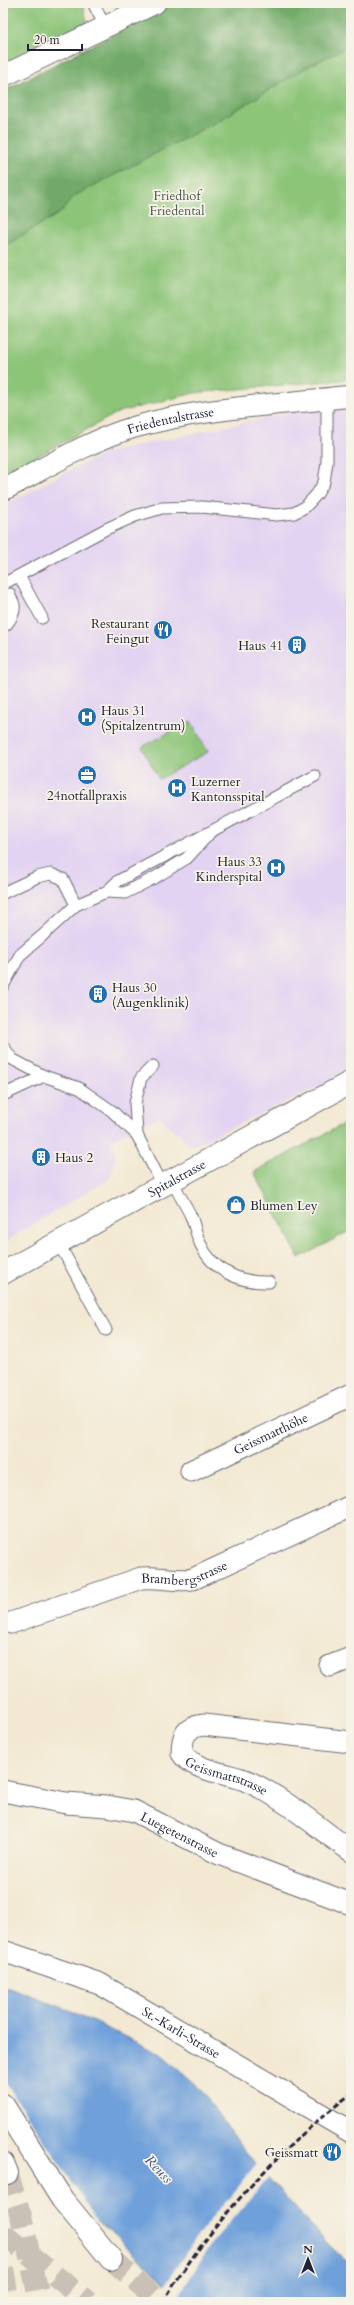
<svg xmlns="http://www.w3.org/2000/svg" width="354" height="2305" viewBox="0 0 354 2305" font-family="Cardo,serif">
	<rect width="100%" height="100%" fill="#f7f3e8"/>
	<filter id="ink" filterUnits="userSpaceOnUse"><feTurbulence type="fractalNoise" baseFrequency=".025" numOctaves="2"/><feDisplacementMap in="SourceGraphic" scale="8" xChannelSelector="R" yChannelSelector="G"/><feConvolveMatrix kernelMatrix="1 2 1 2 8 2 1 2 1" color-interpolation-filters="sRGB"/></filter>
	<filter id="wash" filterUnits="userSpaceOnUse"><feTurbulence type="fractalNoise" baseFrequency=".012" numOctaves="4" result="noise"/><feDisplacementMap in="SourceGraphic" scale="16" xChannelSelector="R" yChannelSelector="G"/><feGaussianBlur stdDeviation="0.9" result="paint"/><feColorMatrix in="noise" values="0 0 0 0 0 0 0 0 0 0 0 0 0 0 0 0 0 1.4 0 .05"/><feComposite in="paint" operator="in"/></filter>
	<g filter="url(#wash)">
		<rect width="100%" height="100%" fill="#f3e9d3"/>
		<!-- built -->
		<polygon fill="#e3d3f2" points="351,404 351,1072 194,1145 189,1145 179,1133 173,1130 160,1117 111,1140 115,1152 116,1161 109,1179 18,1233 3,1246 3,505 104,453 306,409"/>
		<!-- green -->
		<g fill="#8cc478" stroke="#57735a">
			<polygon points="3,3 83,3 87,22 3,67"/>
			<polygon points="174,3 351,3 351,379 194,393 119,412 3,475 3,91"/>
			<polygon points="191,721 208,752 159,779 142,747"/>
			<polygon points="351,1120 351,1230 299,1258 254,1172"/>
		</g>
		<!-- forest -->
		<polygon fill="#71aa68" stroke="#4a6652" points="174,3 351,3 351,45 307,67 218,121 74,196 61,212 3,247 3,91"/>
		<!-- water -->
		<polygon fill="#70a0da" stroke="#49618a" points="3,1986 69,2010 161,2054 198,2086 246,2153 328,2244 351,2266 351,2302 183,2302 114,2234 53,2186 3,2157"/>
		<!-- pier -->
		<g fill="#f3e9d3">
			<polygon points="3,2079 41,2136 100,2225 52,2188 3,2160"/>
			<polygon points="258,2163 269,2176 210,2245 177,2299 164,2286 196,2238"/>
		</g>
	</g>
	<g filter="url(#ink)">
		<g fill="none" stroke-linecap="round" stroke-linejoin="round">
			<!-- highway-tunnel -->
			<g stroke="#c9c1b5" stroke-width="22" stroke-dasharray="22 11" stroke-linecap="butt">
				<polyline points="7,2173 21,2216 40,2302"/>
				<polyline points="3,2234 88,2302"/>
				<polyline points="111,2259 160,2302"/>
				<polyline points="3,2269 9,2302"/>
			</g>
			<!-- lane casing -->
			<g stroke="#6b6870" stroke-width="13">
				<g id="lane">
					<polyline points="93,3 105,26"/>
					<polyline points="19,576 42,618"/>
					<polyline points="3,584 106,529 135,516 162,508 202,507 277,515 294,513 305,507 317,494 324,482 327,462 327,399"/>
					<path d="M3,593c16,8 13,20 3,32"/>
					<polyline points="3,609 7,607 10,594"/>
					<polyline points="106,892 125,893 156,877 187,858 208,835"/>
					<polyline points="3,893 37,877 51,874 63,879 76,905"/>
					<polyline points="3,986 20,955 42,936 76,905 106,892 118,881 315,776"/>
					<polyline points="3,1046 12,1059 44,1076 79,1088 112,1111 137,1135 163,1186"/>
					<polyline points="3,1095 44,1076"/>
					<polyline points="137,1135 135,1103 141,1078 153,1066"/>
					<path d="M172,1181c6,11 12,22 18,33 4,9 6,20 10,29 12,28 40,40 69,39"/>
					<polyline points="58,1242 106,1330"/>
				</g>
			</g>
			<!-- street casing -->
			<g stroke="#6b6870" stroke-width="23">
				<g id="street">
					<polyline points="3,76 155,3"/>
					<path id="s1" d="M3,490c40,-21 89,-51 132,-63 69,-20 144,-22 216,-31"/>
					<path id="s2" d="M191,1471l160,-76"/>
					<path id="s3" d="M11,1623l130,-45c18,-2 35,4 52,1l158,-73"/>
					<polyline points="330,1666 351,1658"/>
					<path id="s4" d="M351,1742l-147,-17c-19,2 -22,11 -22,28 9,17 48,21 65,28 33,14 74,49 104,70"/>
					<path id="s5" d="M3,1791l63,12 41,3 27,5 85,43 132,50"/>
					<path id="s6" d="M3,1951l97,33 251,148"/>
				</g>
			</g>
			<!-- secondary casing -->
			<g stroke="#6b6870" stroke-width="24">
				<g id="secondary">
					<path id="s7" d="M3,1273l348,-191"/>
				</g>
			</g>
			<!-- highway casing -->
			<g stroke="#6b6870" stroke-width="24">
				<g id="highway">
					<polyline points="3,2105 62,2199 111,2259"/>
					<polyline points="3,2163 7,2173"/>
				</g>
			</g>
			<!-- lane -->
			<use href="#lane" stroke="#fff" stroke-width="11"/>
			<!-- street -->
			<use href="#street" stroke="#fff" stroke-width="21"/>
			<!-- secondary -->
			<use href="#secondary" stroke="#fff" stroke-width="22"/>
			<!-- highway -->
			<use href="#highway" stroke="#fff" stroke-width="22"/>
			<!-- rail -->
			<path stroke="#22223b" stroke-width="3" stroke-dasharray="6 3" stroke-linecap="butt" d="M163,2302c46,-76 117,-155 188,-208"/>
		</g>
	</g>
	<!-- icons -->
	<defs>
		<g id="restaurant-disc" transform="scale(1)"><circle r="9.5" fill="#1f6fb2" stroke="#f7f3e8"/><path d="M-5-6h1v4h1v-4h1v4h1v-4h1v5L-1.5 .5V6h-2V.5L-5-1ZM5-6V6H3V1.5H1.5Q1.5-4 5-6Z" fill="#fff"/></g>
		<g id="building-disc" transform="scale(1)"><circle r="9.5" fill="#1f6fb2" stroke="#f7f3e8"/><path d="M-4-6H4V6H1V3H-1V6H-4ZM-2.5-4.3h1.7v1.8h-1.7ZM.8-4.3h1.7v1.8H.8ZM-2.5-1h1.7V.8h-1.7ZM.8-1h1.7V.8H.8Z" fill="#fff"/></g>
		<g id="hospital-disc" transform="scale(1)"><circle r="9.5" fill="#1f6fb2" stroke="#f7f3e8"/><path d="M-5-5h3v3.5h4V-5h3V5h-3V1.5h-4V5h-3Z" fill="#fff"/></g>
		<g id="office-disc" transform="scale(1)"><circle r="9.5" fill="#1f6fb2" stroke="#f7f3e8"/><path d="M-6-3h4V-5.5h4V-3h4V5H-6ZM-1-4.5V-3h2v-1.5ZM-6 0V1H6V0Z" fill="#fff"/></g>
		<g id="shop-disc" transform="scale(1)"><circle r="9.5" fill="#1f6fb2" stroke="#f7f3e8"/><path d="M-5-2.5h2.3a2.7 3.5 0 0 1 5.4 0H5L5.5 6h-11ZM-1.5-2.5h3a1.5 2.3 0 0 0-3 0Z" fill="#fff"/></g>
	</defs>
	<g fill-rule="evenodd">
		<use href="#restaurant-disc" x="163" y="630"/>
		<use href="#building-disc" x="297" y="645"/>
		<use href="#hospital-disc" x="87" y="717"/>
		<use href="#office-disc" x="87" y="775"/>
		<use href="#hospital-disc" x="177" y="788"/>
		<use href="#hospital-disc" x="276" y="868"/>
		<use href="#building-disc" x="98" y="994"/>
		<use href="#building-disc" x="41" y="1157"/>
		<use href="#shop-disc" x="236" y="1205"/>
		<use href="#restaurant-disc" x="332" y="2152"/>
	</g>
	<g text-anchor="middle" stroke-width="3.5" stroke-linejoin="round" paint-order="stroke">
		<!-- park labels -->
		<g font-size="13" fill="#475b50" stroke="#f7f3e8">
			<text x="177" y="200">Friedhof<tspan x="177" dy="15">Friedental</tspan></text>
		</g>
		<!-- street labels -->
		<g font-size="13" fill="#22223b" stroke="#f7f3e8">
			<text dy="5" stroke="none"><textPath href="#s1" startOffset="183">Friedentalstrasse</textPath></text>
			<text dy="5" stroke="none"><textPath href="#s7" startOffset="198">Spitalstrasse</textPath></text>
			<text dy="5" stroke="none"><textPath href="#s2" startOffset="88">Geissmatthöhe</textPath></text>
			<text dy="5" stroke="none"><textPath href="#s3" startOffset="182">Brambergstrasse</textPath></text>
			<text dy="5" stroke="none"><textPath href="#s4" startOffset="240">Geissmattstrasse</textPath></text>
			<text dy="5" stroke="none"><textPath href="#s5" startOffset="184">Luegetenstrasse</textPath></text>
			<text dy="5" stroke="none"><textPath href="#s6" startOffset="197">St.-Karli-Strasse</textPath></text>
		</g>
		<!-- poi labels -->
		<g font-size="13" fill="#22223b" stroke="#f7f3e8" text-anchor="start">
			<text x="149" y="628" text-anchor="end">Restaurant<tspan x="149" dy="15">Feingut</tspan></text>
			<text x="283" y="650" text-anchor="end">Haus 41</text>
			<text x="101" y="715">Haus 31<tspan x="101" dy="15">(Spitalzentrum)</tspan></text>
			<text x="191" y="786">Luzerner<tspan x="191" dy="15">Kantonsspital</tspan></text>
			<text x="87" y="800" text-anchor="middle">24notfallpraxis</text>
			<text x="262" y="866" text-anchor="end">Haus 33<tspan x="262" dy="15">Kinderspital</tspan></text>
			<text x="112" y="992">Haus 30<tspan x="112" dy="15">(Augenklinik)</tspan></text>
			<text x="55" y="1162">Haus 2</text>
			<text x="250" y="1210">Blumen Ley</text>
			<text x="318" y="2157" text-anchor="end">Geissmatt</text>
		</g>
		<!-- water labels -->
		<g font-size="14" font-style="italic" fill="#41547b" stroke="#f7f3e8">
			<text transform="translate(159 2169) rotate(46)" y="5">Reuss</text>
		</g>
	</g>
	<!-- margin -->
	<rect width="354" height="2305" fill="none" stroke="#f7f3e8" stroke-width="16"/>
	<!-- north arrow -->
	<g transform="translate(308 2259)" stroke="#f7f3e8" stroke-width="3" paint-order="stroke">
	<path d="M0-3L7 15L0 10L-7 15Z" fill="#22223b"/>
	<text y="-6" font-size="11" font-weight="bold" text-anchor="middle" fill="#22223b">N</text>
	</g>
	<!-- scale -->
	<path d="M28 44v6h54v-6" fill="none" stroke="#22223b" stroke-width="2"/>
	<text x="34" y="44" font-size="12" fill="#22223b" stroke="#f7f3e8" stroke-width="3" paint-order="stroke">20 m</text>
</svg>
